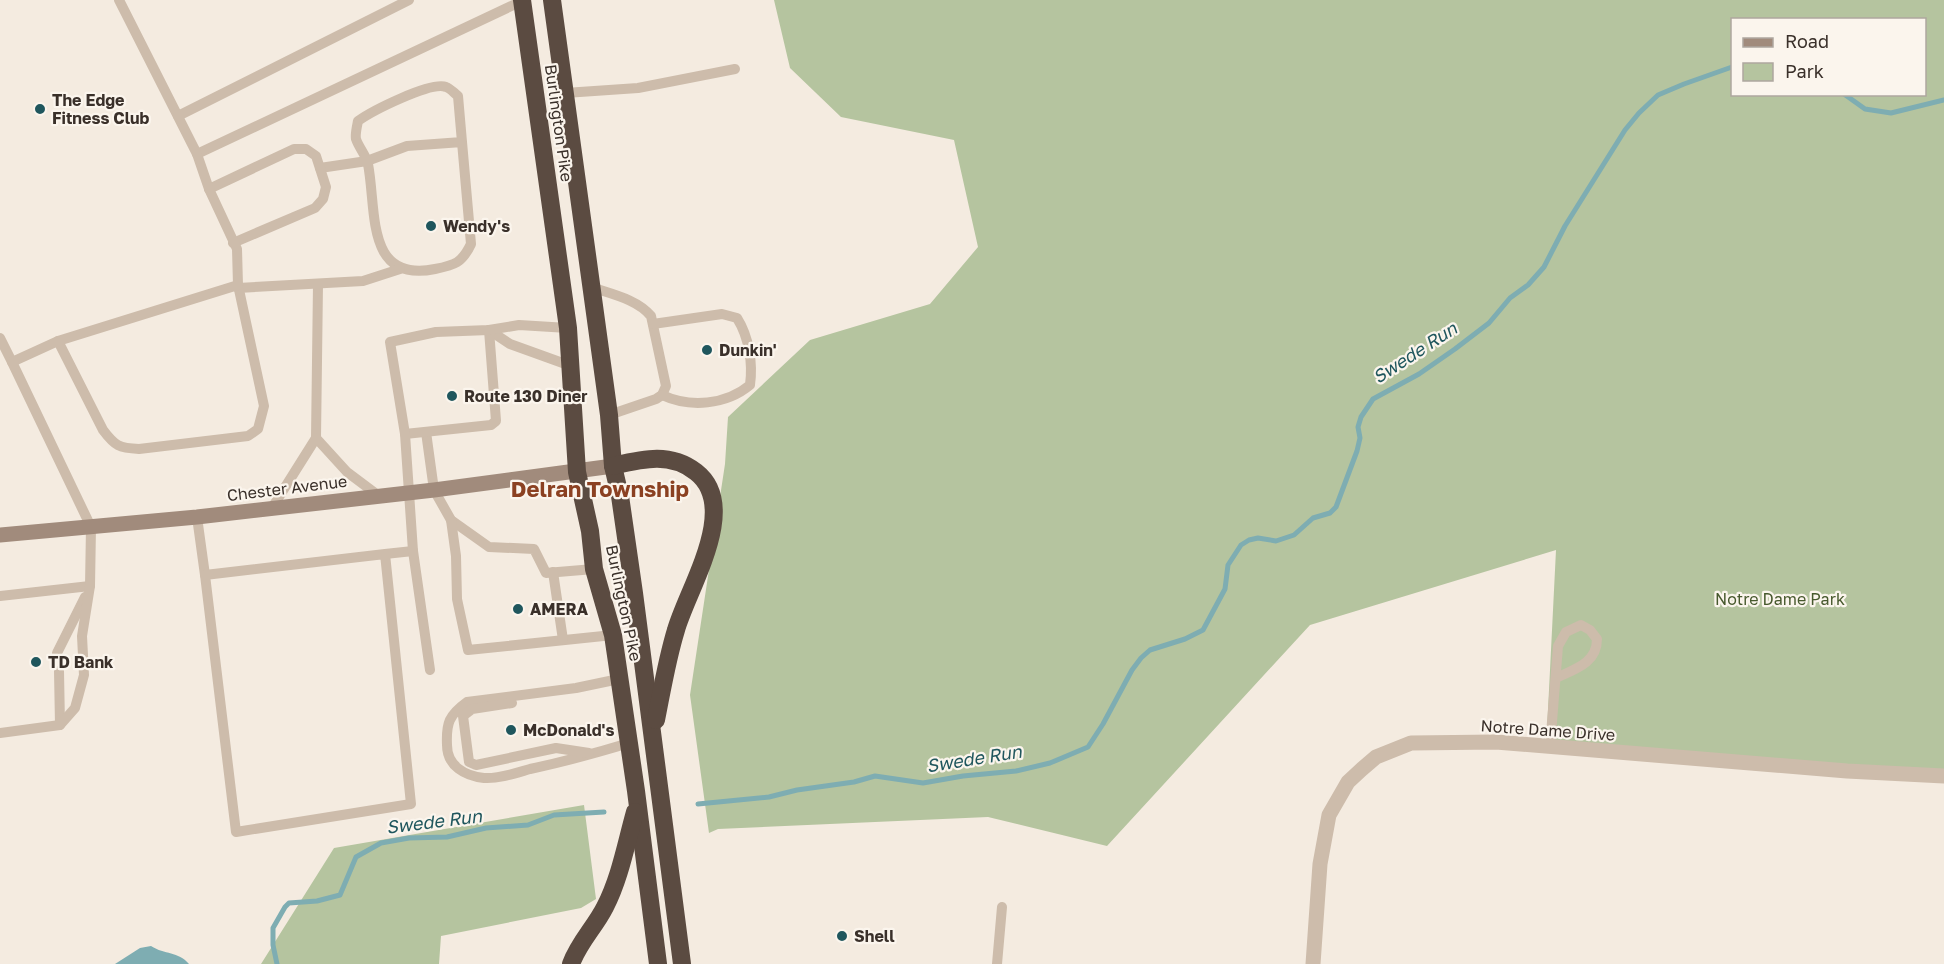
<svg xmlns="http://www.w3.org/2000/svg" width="1944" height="964" viewBox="0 0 1944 964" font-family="'Golos Text',sans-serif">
	<rect width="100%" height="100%" fill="#f4ebe0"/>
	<!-- green -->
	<g fill="#b5c49f" fill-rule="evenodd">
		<path d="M774,0h1170v775l-398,-25 10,-200 -246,75 -203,221 -119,-29 -270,12 -9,4 -19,-138 35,-231 3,-47 82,-77 120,-36 48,-57 -24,-107 -113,-23 -51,-49zM1732,20h192v74h-192z"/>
		<polygon points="584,805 596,899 581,908 441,936 439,964 261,964 334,848"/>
	</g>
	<!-- water -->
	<path fill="#7eadb2" d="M151,946c14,9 27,5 38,18h-74l25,-16z"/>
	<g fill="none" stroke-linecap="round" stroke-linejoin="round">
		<!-- stream -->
		<g stroke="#7eadb2" stroke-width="5">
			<polyline points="1844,94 1865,109 1891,113 1944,100"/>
			<polyline points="698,804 769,797 797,790 854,782 875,776 923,783 963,776 1016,771 1050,763 1088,747 1103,724 1132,670 1141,658 1150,650 1185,639 1203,630 1225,589 1228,565 1241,545 1249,540 1258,538 1276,541 1294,535 1313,518 1330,513 1336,507 1357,451 1360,438 1358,427 1361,417 1373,399 1419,374 1455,349 1489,323 1510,298 1528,285 1544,267 1565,226 1625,130 1639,113 1658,95 1684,84 1732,67"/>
			<polyline points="277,964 273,945 273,928 285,907 289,903 317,901 340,895 356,857 381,843 409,838 447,837 486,828 528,825 554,815 604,812"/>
		</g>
		<!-- lane -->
		<g stroke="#cdbcab" stroke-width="10">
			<polyline points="119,0 197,154 522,1"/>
			<polyline points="565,93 638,88 735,69"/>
			<polyline points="178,116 409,0"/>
			<path d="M320,168l47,-7 40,-15 55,-4 9,102c-9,19 -16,21 -36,25 -70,14 -58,-58 -67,-105 -2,-9 -9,-16 -12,-25 -1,-5 1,-13 2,-18 14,-10 73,-40 88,-34 4,1 8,6 12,9l4,46"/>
			<polyline points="209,189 294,149 306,149 316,156 326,187 323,199 315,208 233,243"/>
			<path d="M591,287c20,7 46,12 60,29l15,70 -4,9 -6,4 -47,16"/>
			<polyline points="238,288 363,281 400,269"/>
			<path d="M653,324l69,-10 15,4c12,19 16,45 13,67 -24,20 -60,23 -88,10"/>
			<polyline points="489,330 510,344 571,366"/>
			<polyline points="0,338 12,362"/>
			<path d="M58,341l45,89c12,16 16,18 36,19l109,-13 10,-7 6,-23 -26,-121"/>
			<polyline points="426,432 434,490 451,520 489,547 534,549 546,573 594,569"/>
			<polyline points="405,434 491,425 496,421 489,330"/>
			<polyline points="316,438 318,284"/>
			<polyline points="272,508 316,438 347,472 379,496"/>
			<polyline points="197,517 205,575"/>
			<polyline points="451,520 456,556 457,599 468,650 613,635"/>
			<polyline points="385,554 411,804 236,832 205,575 385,554 413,551"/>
			<polyline points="553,572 563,640"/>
			<polyline points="0,596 90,586"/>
			<polyline points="57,653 85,597"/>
			<polyline points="430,670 413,551 405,434 390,342 436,332 489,330 519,325 568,328"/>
			<polyline points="59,671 60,725"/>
			<path d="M619,679l-43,9 -109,14c-18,13 -21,21 -20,43 0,21 18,31 37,33 15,1 32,-5 46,-9 33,-7 66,-16 99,-26"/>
			<polyline points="512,703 472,709 463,716 469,762 476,765 556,748 589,753"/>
			<polyline points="0,733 60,725 75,708 84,675 82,636 90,586 91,527 12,362 58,341 238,285 237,249 209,189 197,154"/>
			<path d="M1550,747l8,-101 8,-14 15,-7 9,5 7,9c0,24 -22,30 -41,39"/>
			<polyline points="997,964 1002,907"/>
		</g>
		<!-- street -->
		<polyline stroke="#cdbcab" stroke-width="15" points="1313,964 1320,864 1329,815 1348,782 1362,769 1376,757 1411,743 1496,742 1847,771 1944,776"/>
		<!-- secondary -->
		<polyline stroke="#a18b7c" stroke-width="15" points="0,535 197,517 434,490 613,466"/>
		<!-- highway -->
		<g stroke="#5b4b41" stroke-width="18">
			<polyline points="522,0 568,328 577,472 590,531 594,569 613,635 636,791 658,964"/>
			<polyline points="552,0 609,415 613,466 620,496 634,593 682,964"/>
			<path d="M613,466c30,-7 57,-14 83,6 45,35 -8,116 -20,158 -9,29 -14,60 -20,90"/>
			<path d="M571,964c8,-22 24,-37 34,-57 15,-29 21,-63 30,-95"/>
		</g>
	</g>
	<!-- markers -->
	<g fill="#1f565d" stroke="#fbf5ed" stroke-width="2">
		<circle cx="40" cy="109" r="6"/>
		<circle cx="431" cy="226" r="6"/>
		<circle cx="707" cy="350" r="6"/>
		<circle cx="452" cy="396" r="6"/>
		<circle cx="518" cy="609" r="6"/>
		<circle cx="36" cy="662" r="6"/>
		<circle cx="511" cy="730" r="6"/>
		<circle cx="842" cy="936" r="6"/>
	</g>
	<g text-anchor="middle" stroke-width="4.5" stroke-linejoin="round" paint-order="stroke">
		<!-- poi labels -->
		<g font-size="16" font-weight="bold" fill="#3a302a" stroke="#fbf5ed" text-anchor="start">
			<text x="52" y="106">The Edge<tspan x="52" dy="18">Fitness Club</tspan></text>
			<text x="443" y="232">Wendy's</text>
			<text x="719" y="356">Dunkin'</text>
			<text x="464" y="402">Route 130 Diner</text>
			<text x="530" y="615">AMERA</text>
			<text x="48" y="668">TD Bank</text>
			<text x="523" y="736">McDonald's</text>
			<text x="854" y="942">Shell</text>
		</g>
		<!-- street labels -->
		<g font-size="16" fill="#3a302a" stroke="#fbf5ed">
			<text transform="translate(559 123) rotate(82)" y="6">Burlington Pike</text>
			<text transform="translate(287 488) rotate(-7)" y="6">Chester Avenue</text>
			<text transform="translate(624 603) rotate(78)" y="6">Burlington Pike</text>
			<text transform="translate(1548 730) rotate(4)" y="6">Notre Dame Drive</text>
		</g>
		<!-- park labels -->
		<g font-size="16" fill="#47592d" stroke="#fbf5ed">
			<text x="1780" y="605">Notre Dame Park</text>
		</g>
		<!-- water labels -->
		<g font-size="18" font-style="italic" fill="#1f565d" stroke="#fbf5ed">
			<text transform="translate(1415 353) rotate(-33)" y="6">Swede Run</text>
			<text transform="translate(974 759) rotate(-9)" y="6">Swede Run</text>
			<text transform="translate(434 822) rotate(-7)" y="6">Swede Run</text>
		</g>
		<!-- district labels -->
		<g font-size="22" font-weight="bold" fill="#8b4122" stroke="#fbf5ed">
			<text x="600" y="497">Delran Township</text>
		</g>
	</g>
	<!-- legend -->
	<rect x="1731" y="18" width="195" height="78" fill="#fbf5ed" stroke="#aea69f" stroke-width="1.5"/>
	<rect x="1743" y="38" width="30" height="9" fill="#a18b7c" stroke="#aea69f" stroke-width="1.5"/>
	<text x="1785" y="48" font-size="18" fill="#3a302a">Road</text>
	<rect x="1743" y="63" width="30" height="18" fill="#b5c49f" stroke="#aea69f" stroke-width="1.5"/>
	<text x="1785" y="78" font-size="18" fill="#3a302a">Park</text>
</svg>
